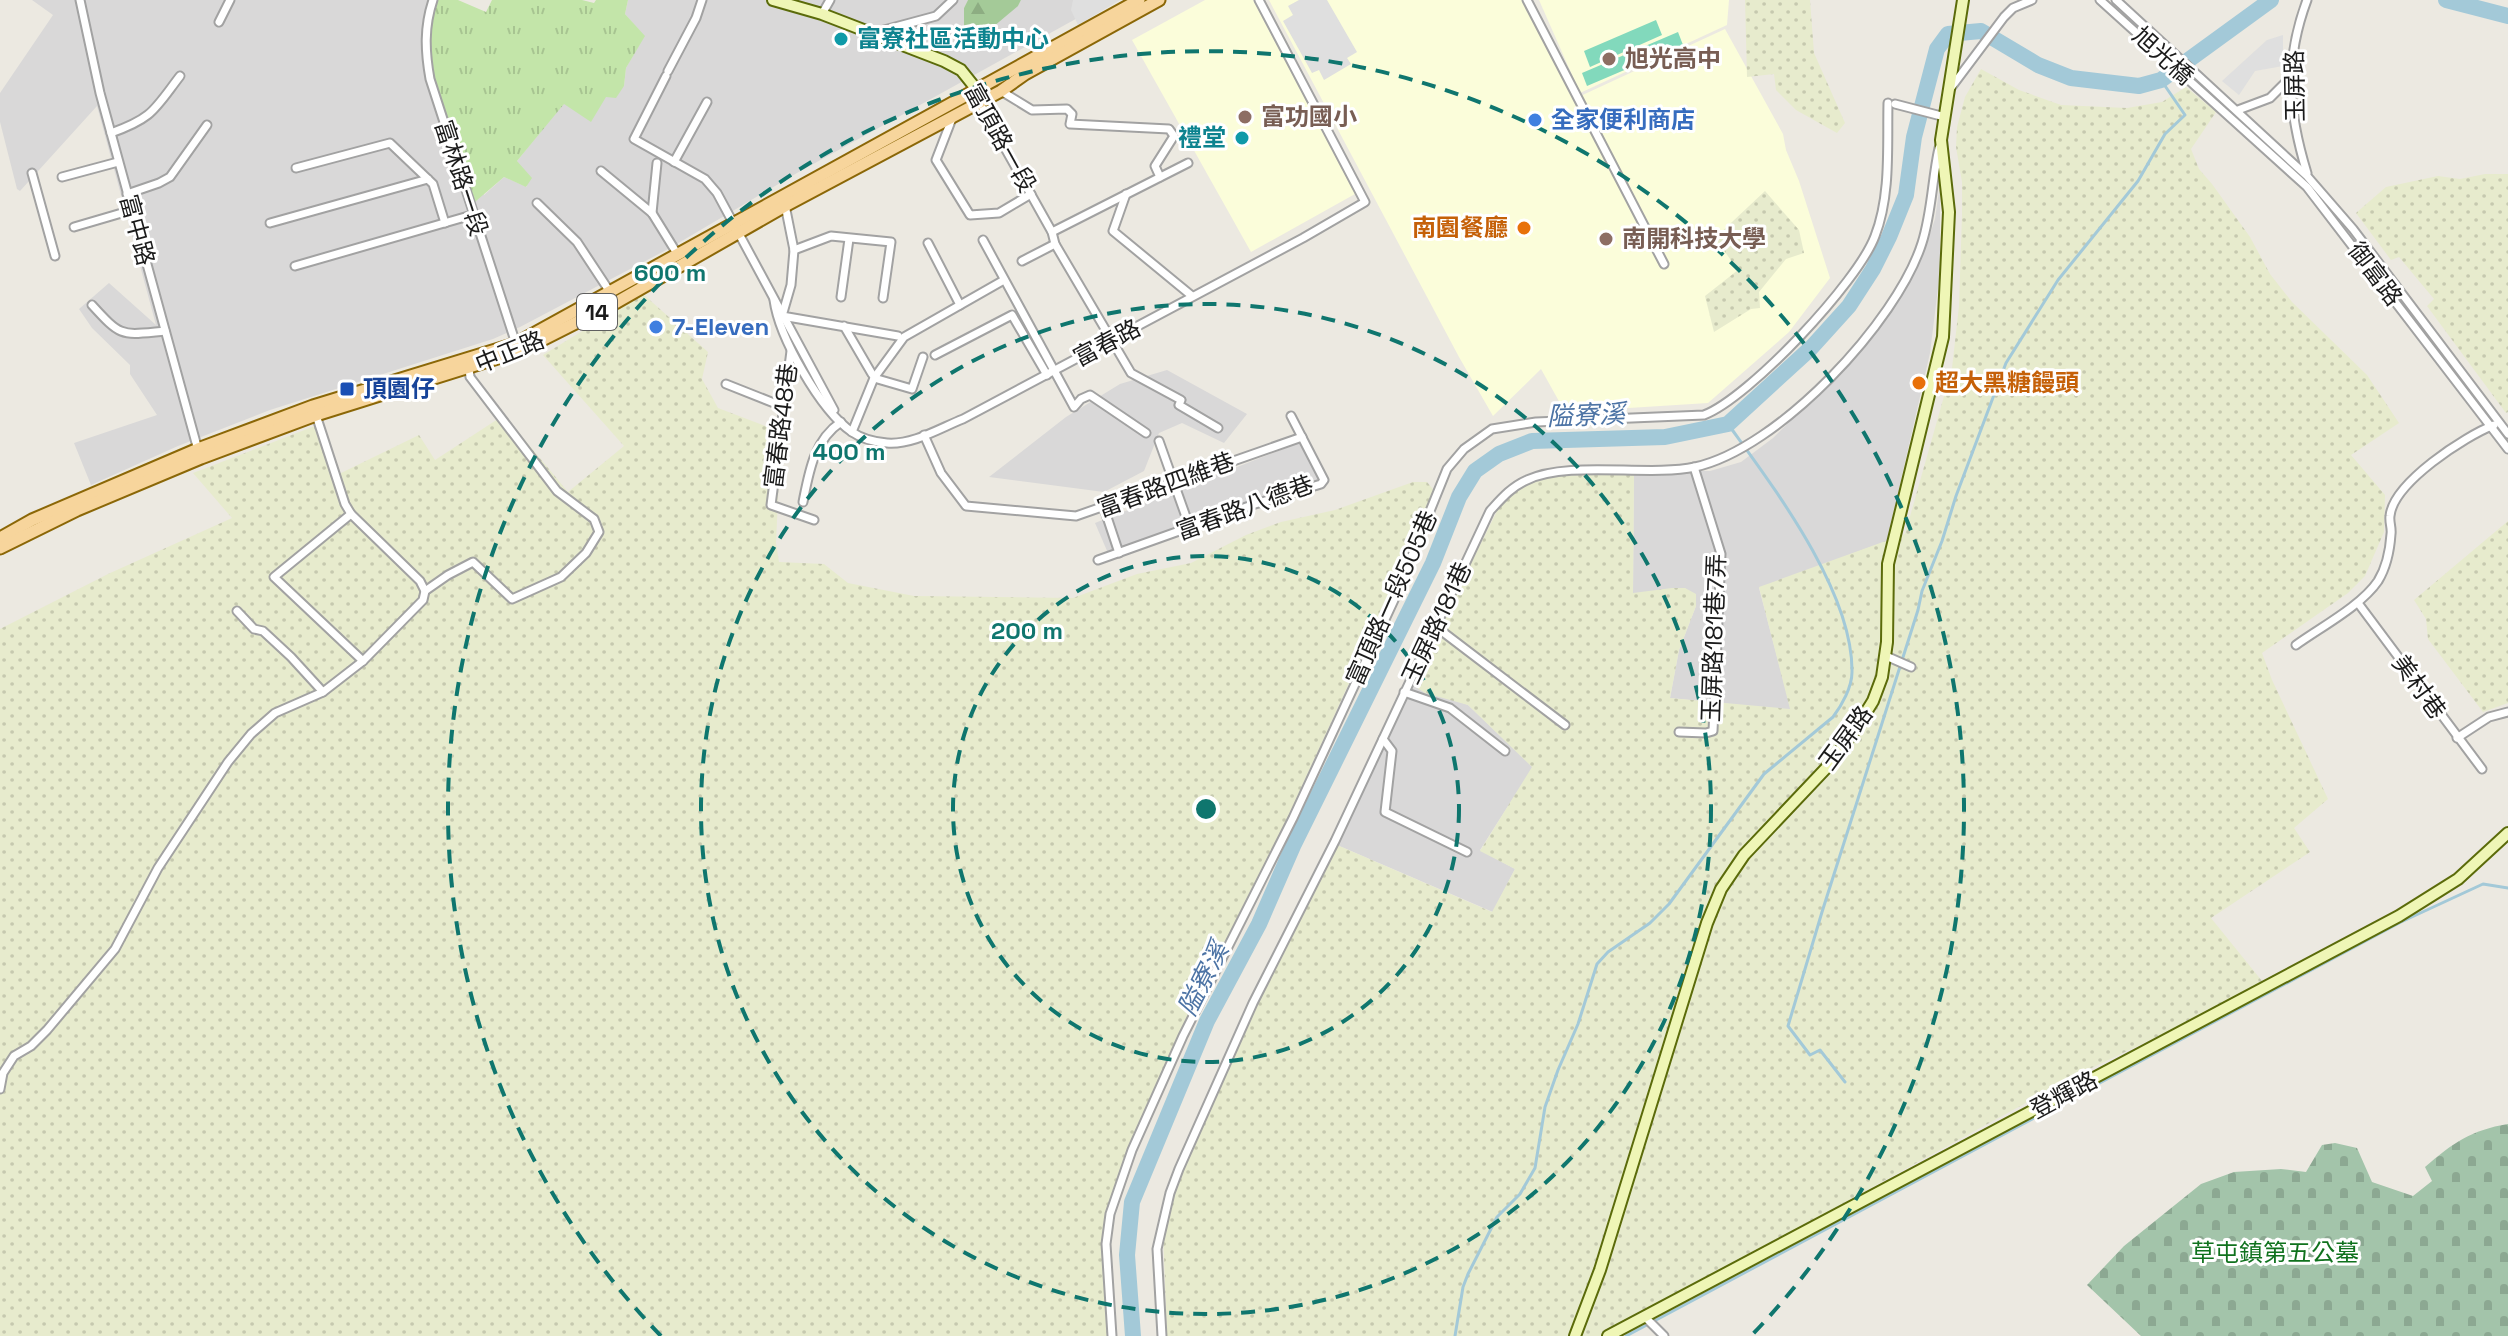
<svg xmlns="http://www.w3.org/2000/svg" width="2508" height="1336" viewBox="0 0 2508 1336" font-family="'Space Grotesk','Noto Sans TC',sans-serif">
	<defs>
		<pattern id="farmland-dots" width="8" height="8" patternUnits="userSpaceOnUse" patternTransform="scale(2)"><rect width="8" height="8" fill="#e7ebcd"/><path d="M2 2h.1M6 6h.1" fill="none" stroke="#c6c9af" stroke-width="1.8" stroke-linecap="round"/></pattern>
		<pattern id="grass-tufts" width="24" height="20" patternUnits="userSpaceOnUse" patternTransform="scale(2)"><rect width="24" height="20" fill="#c3e5a9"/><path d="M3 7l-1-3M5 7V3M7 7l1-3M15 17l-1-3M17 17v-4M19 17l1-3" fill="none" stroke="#a7c491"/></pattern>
		<pattern id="forest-firs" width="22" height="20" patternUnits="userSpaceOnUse" patternTransform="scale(2)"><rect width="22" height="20" fill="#a4ca98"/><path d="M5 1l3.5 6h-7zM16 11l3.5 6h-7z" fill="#8dad82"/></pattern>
		<pattern id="cemetery-stones" width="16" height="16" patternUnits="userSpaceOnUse" patternTransform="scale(2)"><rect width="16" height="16" fill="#a3c4aa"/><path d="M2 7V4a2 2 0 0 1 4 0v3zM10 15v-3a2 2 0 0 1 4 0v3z" fill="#8ca892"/></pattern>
	</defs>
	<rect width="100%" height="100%" fill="#ece9e1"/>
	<!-- residential -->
	<g fill="#d9d8d8">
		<polygon points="32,0 434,0 484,195 504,177 527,187 517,161 564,103 606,97 624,86 626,68 644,36 625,14 628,0 968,0 964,8 1018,6 1021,0 1110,0 797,173 670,248 520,327 493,339 270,410 178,446 91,485 74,443 157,415 130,374 130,365 92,328 79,309 109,283 156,325 97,106 20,191 17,189 0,122 0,93 53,15"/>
		<polygon points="1940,184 1940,272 1930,353 1887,541 1759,588 1791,710 1670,698 1679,650 1696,606 1685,588 1633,594 1634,471 1710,471 1741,462 1773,438 1844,368 1908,285 1925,249 1935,219"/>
		<polygon points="1167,370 1247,414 1224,443 1182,423 1159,433 1144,471 1104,492 989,477 1066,417 1120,384"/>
		<polygon points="1306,440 1326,481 1111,560 1095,523"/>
		<polygon points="1411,684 1468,705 1533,767 1480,850 1515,869 1493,912 1337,845"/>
	</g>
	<!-- education -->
	<g fill="#fbfdda">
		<polygon points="1205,0 1253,0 1355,194 1251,252 1132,40"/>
		<polygon points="1269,0 1526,0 1574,99 1725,29 1783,134 1786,150 1799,181 1830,278 1789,332 1708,403 1565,412 1541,369 1493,416 1459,357"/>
		<polygon points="1539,0 1729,0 1727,25 1580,93"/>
	</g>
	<!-- farmland -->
	<g fill="url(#farmland-dots)">
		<polygon points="1745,0 1810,0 1814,53 1845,123 1837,133 1796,110 1776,90 1774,74 1747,77"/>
		<polygon points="1981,69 2019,90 2061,105 2127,108 2162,102 2186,87 2216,112 2191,149 2199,169 2212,184 2250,237 2270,274 2292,302 2367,375 2399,423 2351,455 2385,495 2384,532 2365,576 2348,593 2262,653 2272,680 2328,799 2294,828 2310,852 2211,918 2262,981 2200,1016 2079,1074 1600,1336 1167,1336 1163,1231 1181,1170 1263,994 1337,845 1492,912 1515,869 1480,851 1532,767 1468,705 1425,693 1411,684 1498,509 1527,481 1567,472 1634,471 1633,593 1672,588 1685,588 1696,594 1696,606 1679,650 1670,698 1790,709 1759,587 1905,534 1952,368 1959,306 1962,215 1962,182 1956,147 1957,127 1965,97"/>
		<polygon points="2485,174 2508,174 2508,412 2506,413 2427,306 2434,299 2399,257 2391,260 2356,213 2386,187 2438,176 2460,179"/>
		<polygon points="1765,191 1799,230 1804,253 1786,259 1759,292 1760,308 1751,309 1714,332 1705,296 1738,270 1715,238"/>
		<polygon points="643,294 708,352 702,379 718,408 781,432 776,543 779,562 824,564 848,583 914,596 1073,598 1137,574 1191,563 1246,535 1281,522 1335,510 1413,482 1427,482 1436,493 1286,821 1179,1033 1117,1179 1105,1217 1104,1245 1108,1336 0,1336 0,629 108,574 232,518 193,473 320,424 339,474 419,435 435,460 504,415 568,492 624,446 543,355"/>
		<polygon points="2508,521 2508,703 2483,712 2428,639 2426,619 2414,600"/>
	</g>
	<!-- grass -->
	<polygon fill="url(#grass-tufts)" points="434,0 458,0 486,12 492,0 582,0 594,3 596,0 628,0 625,14 645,36 626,68 624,86 616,98 606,97 591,122 564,104 517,161 532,178 526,187 504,177 469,207 427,66"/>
	<!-- forest -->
	<polygon fill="url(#forest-firs)" points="968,0 1021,0 1018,6 987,32 964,27 964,8"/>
	<!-- cemetery -->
	<path fill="url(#cemetery-stones)" d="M2508,1124v212h-367l-54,-51 37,-39 77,-62 33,-12 47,-3 25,3 16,-27 13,-2 22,5 15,34 41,14 19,-15 -7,-14c28,-24 46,-37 83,-43z"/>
	<!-- pitch -->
	<g fill="#82d9bc">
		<polygon points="1656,20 1662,35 1590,67 1584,51"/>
		<polygon points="1678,32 1683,45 1587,86 1582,73"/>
	</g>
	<!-- parking -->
	<g fill="#dfdfdf">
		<polygon points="1073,0 1120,0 1078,25 1071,10"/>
		<polygon points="1299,0 1327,0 1357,52 1347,58 1351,64 1324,80 1319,70 1312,73 1283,21 1293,15 1288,6"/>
		<polygon points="2283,35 2283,66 2255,71 2239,95 2222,81 2267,40"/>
	</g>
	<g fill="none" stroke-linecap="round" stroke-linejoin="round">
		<!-- stream -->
		<g stroke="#a3c9d8" stroke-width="3">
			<polyline points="1845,1082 1820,1050 1810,1055 1788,1026 1822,912 1918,610 1922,591 1942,541 1956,496 2006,363 2058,280 2138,181 2165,134 2185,115 2161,80"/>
			<path d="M1455,1336l8,-49 5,-13 29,-57 23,-23 15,-26 10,-61 13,-37 20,-46 19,-60 11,-12 42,-29 19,-19 95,-130 69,-57c9,-12 19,-30 19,-45 1,-81 -78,-184 -124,-248"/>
			<polyline points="1626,1336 2401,922 2483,884 2508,888"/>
		</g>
		<!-- river -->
		<g stroke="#a3c9d8" stroke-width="16">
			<polyline points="2446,0 2508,16"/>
			<polyline points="1133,1336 1127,1255 1132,1202 1207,1021 1259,924 1293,846 1433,563 1459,497 1475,471 1499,454 1532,441 1665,437 1728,424 1811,348 1849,306 1873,269 1889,237 1906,195 1914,137 1937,49 1948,34 1981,31 2038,65 2071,78 2139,86 2161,80 2271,0"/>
		</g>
		<!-- street casing -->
		<g stroke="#a2a2a2" stroke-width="11">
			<g id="street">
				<polyline points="80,0 100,93 198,450"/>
				<path d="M433,0c-9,27 -8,51 -3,79l87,268"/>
				<polyline points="1527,0 1664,264"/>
				<polyline points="2100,0 2307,187 2508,449"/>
				<polyline points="2116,0 2307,176 2353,229 2508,434"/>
				<path d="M2307,0c-23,62 -19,111 0,173"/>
				<polyline points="822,14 830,0"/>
				<polyline points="219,22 230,0"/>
				<polyline points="873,33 936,16 953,0"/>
				<polyline points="668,71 696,18 702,0"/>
				<polyline points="666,76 634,139 705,179 717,193 834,410"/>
				<polyline points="1950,89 2004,17 2013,8 2032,0"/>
				<polyline points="1001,91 1032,110 1067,109 1072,114 1070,124 1169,129 1174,136 1155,166 1160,177"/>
				<polyline points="978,100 1052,232 1055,244 1131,373 1181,400 1179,405 1218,428"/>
				<polyline points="1895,104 1945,117"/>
				<polyline points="2238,110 2270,98 2289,79"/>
				<polyline points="953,116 936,160 970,215 999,213 1031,194"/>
				<path d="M111,133c42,-15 43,-23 69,-57"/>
				<polyline points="674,162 707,102"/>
				<polyline points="296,168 390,143 433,184 445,223"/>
				<polyline points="601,171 652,213 678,255"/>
				<polyline points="32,173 55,256"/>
				<polyline points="62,177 118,162"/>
				<polyline points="127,194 159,183 170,177 207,125"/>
				<polyline points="1126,194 1113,231 1192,296"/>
				<polyline points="537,203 577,242 610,292"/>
				<polyline points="785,205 794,250 791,285 782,316 898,336"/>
				<polyline points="652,213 657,163"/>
				<polyline points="270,223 428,179"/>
				<polyline points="74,227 132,210"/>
				<polyline points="1052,232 1188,163"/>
				<polyline points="983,240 1074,407 1081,399 1090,395 1146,433"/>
				<polyline points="928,243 960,305"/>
				<polyline points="794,250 831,236 891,242 883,298"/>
				<polyline points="1022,261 1055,244"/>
				<polyline points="295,266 472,215"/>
				<polyline points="841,297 849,239"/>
				<path d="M774,300c5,37 46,110 78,132 10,7 23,10 35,11 26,2 53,-15 76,-24l340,-181 62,-36 -106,-202"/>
				<path d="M92,305c30,33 29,30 73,26"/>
				<polyline points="844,326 872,374"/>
				<polyline points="791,351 771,505 814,520"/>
				<polyline points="935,355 1012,315 1047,375"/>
				<polyline points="874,378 912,389 923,357"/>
				<polyline points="726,384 784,407"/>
				<polyline points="852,432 874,378 904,337 1004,280"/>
				<polyline points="924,435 941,473 966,506 1076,516 1302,437"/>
				<polyline points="1159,441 1190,528"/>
				<path d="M803,502c6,-30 11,-62 38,-80"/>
				<polyline points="1104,508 1119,553"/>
				<polyline points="351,514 274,577 363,661"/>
				<polyline points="1098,560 1252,505 1321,484 1324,480 1291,416"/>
				<polyline points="425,591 448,575 473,562 512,599 561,577 586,553 599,532 594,519 557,491 470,377 469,369"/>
				<polyline points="2358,603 2482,769"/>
				<polyline points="237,611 254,629 263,631 291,657 323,692"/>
				<polyline points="1435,626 1565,725"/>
				<path d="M2296,645c25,-18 65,-39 82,-64 8,-13 12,-32 13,-47 1,-6 -2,-12 -1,-18 3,-33 75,-80 104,-91"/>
				<polyline points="1886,656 1911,667"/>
				<polyline points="1404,692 1450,708 1505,751"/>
				<polyline points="1679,732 1706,733 1713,731 1721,554 1694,467"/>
				<polyline points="2457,738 2489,717 2508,712"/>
				<polyline points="1383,739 1392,751 1385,812 1467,852"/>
				<polyline points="0,1089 3,1073 14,1056 31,1046 47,1030 115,949 158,868 228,762 251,734 275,713 323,692 363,661 423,600 425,591 420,581 351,514 345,504 315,412"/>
				<polyline points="1645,1317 1664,1336"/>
				<path d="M1112,1336l-6,-92 4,-30 22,-64 51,-114 110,-218 101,-218 53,-131 17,-20 28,-20 44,-7 168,-7c45,-17 154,-133 171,-179 16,-41 12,-90 13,-133"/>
				<path d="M1162,1336l-5,-87 13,-56 9,-24 74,-166 82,-162 155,-330c11,-12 21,-24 37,-31 42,-20 121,-3 168,-13 83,-18 202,-145 227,-224 10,-31 10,-64 17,-95"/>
			</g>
		</g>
		<!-- secondary casing -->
		<g stroke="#5b6b0a" stroke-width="14">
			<g id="secondary">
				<polyline points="773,0 822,14 944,61 961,70 977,90"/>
				<polyline points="1575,1336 1600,1270 1707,923 1721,889 1744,855 1831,763 1855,730 1873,701 1882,677 1887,642 1888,564 1943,337 1949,212 1941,140 1963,0"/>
				<polyline points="1608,1336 2399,916 2458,879 2508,833"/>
			</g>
		</g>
		<!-- primary casing -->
		<g stroke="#8b6707" stroke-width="15">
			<g id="primary">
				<polyline points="0,538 32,520 198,449 313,406 515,344 1139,0"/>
				<polyline points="0,548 77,510 201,458 316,415 520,351 617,302 785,206 1001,91 1025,74 1159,0"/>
			</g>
		</g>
		<!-- street -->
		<use href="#street" stroke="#fff" stroke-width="7"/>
		<!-- secondary -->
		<use href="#secondary" stroke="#eff6b6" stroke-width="10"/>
		<!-- primary -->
		<use href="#primary" stroke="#f7d59c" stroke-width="11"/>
	</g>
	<!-- distance rings -->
	<g fill="none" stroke="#0f766e" stroke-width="4" stroke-dasharray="14 10">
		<circle cx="1206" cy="809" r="253"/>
		<circle cx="1206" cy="809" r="505"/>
		<path d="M661 1336A758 758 0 1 1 1751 1336"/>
	</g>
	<!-- markers -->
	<g fill="#0f9aa8" stroke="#fff" stroke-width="3">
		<circle cx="841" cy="39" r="8"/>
		<circle cx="1242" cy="138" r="8"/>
	</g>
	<g fill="#8d6e63" stroke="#fff" stroke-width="3">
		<circle cx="1609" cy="59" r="8"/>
		<circle cx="1245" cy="117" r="8"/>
		<circle cx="1606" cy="239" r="8"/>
	</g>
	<g fill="#3f7fe0" stroke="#fff" stroke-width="3">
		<circle cx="1535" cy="120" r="8"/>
		<circle cx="656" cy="327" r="8"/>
	</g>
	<g fill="#e8710a" stroke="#fff" stroke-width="3">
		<circle cx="1524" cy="228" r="8"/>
		<circle cx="1919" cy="383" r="8"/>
	</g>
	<rect fill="#1a4fb4" stroke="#fff" stroke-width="3" x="339" y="381" width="16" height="16" rx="4"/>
	<g text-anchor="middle" stroke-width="6" stroke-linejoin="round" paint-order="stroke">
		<!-- shield labels -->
		<rect fill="#fff" stroke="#5f5f5f" stroke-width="2" x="577" y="294" width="40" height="36" rx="6"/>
		<g font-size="22" font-weight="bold" fill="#1b1b1b">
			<text x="597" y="320">14</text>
		</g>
		<!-- culture labels -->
		<g font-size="24" font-weight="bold" fill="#0d838f" stroke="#fff" text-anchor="start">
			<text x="857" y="47">富寮社區活動中心</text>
			<text x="1226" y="146" text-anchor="end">禮堂</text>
		</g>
		<!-- street labels -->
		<g font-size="24" fill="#1b1b1b" stroke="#fff">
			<text transform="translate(2163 56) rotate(42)" y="8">旭光橋</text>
			<text transform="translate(2295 86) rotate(-91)" y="8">玉屏路</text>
			<text transform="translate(1000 138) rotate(61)" y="8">富頂路一段</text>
			<text transform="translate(461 178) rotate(72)" y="8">富林路一段</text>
			<text transform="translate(137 230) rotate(75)" y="8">富中路</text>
			<text transform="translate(2375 274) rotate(53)" y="8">御富路</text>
			<text transform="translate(1107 343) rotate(-28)" y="8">富春路</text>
			<text transform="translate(510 352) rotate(-22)" y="8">中正路</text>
			<text transform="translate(781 426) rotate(-83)" y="8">富春路48巷</text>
			<text transform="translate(1166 485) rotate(-20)" y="8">富春路四維巷</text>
			<text transform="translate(1245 508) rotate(-20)" y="8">富春路八德巷</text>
			<text transform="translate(1392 598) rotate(-66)" y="8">富頂路一段505巷</text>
			<text transform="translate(1437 623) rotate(-65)" y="8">玉屏路181巷</text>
			<text transform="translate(1714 638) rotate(-88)" y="8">玉屏路181巷7弄</text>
			<text transform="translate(2419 687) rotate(54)" y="8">美村巷</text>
			<text transform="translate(1846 738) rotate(-54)" y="8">玉屏路</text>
			<text transform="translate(2064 1095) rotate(-28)" y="8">登輝路</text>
		</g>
		<!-- education labels -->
		<g font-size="24" font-weight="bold" fill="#785e54" stroke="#fff" text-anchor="start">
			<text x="1625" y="67">旭光高中</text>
			<text x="1261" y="125">富功國小</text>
			<text x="1622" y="247">南開科技大學</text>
		</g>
		<!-- shop labels -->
		<g font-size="24" font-weight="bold" fill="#366cbe" stroke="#fff" text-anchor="start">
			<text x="1551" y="128">全家便利商店</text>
			<text x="672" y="335">7-Eleven</text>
		</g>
		<!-- food labels -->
		<g font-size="24" font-weight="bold" fill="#c56008" stroke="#fff" text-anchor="end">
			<text x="1508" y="236">南園餐廳</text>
			<text x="1935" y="391" text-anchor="start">超大黑糖饅頭</text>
		</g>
		<!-- transit labels -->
		<g font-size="24" font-weight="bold" fill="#164399" stroke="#fff" text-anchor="start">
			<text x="363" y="397">頂園仔</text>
		</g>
		<!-- park labels -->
		<g font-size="24" fill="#10721e" stroke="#fff">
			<text x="2275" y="1261">草屯鎮第五公墓</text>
		</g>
		<!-- water labels -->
		<g font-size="26" font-style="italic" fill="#4d74a5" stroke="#fff">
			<text transform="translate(1586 415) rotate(-2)" y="9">隘寮溪</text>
			<text transform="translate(1203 979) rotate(-63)" y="9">隘寮溪</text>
		</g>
	</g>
	<circle cx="1206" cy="809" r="12" fill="#0f766e" stroke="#fff" stroke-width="4"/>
	<g font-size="24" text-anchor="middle" font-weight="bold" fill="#0f766e" stroke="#fff" stroke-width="6" stroke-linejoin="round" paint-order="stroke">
		<text x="670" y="281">600 m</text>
		<text x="849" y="460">400 m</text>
		<text x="1027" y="639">200 m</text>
	</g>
</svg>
